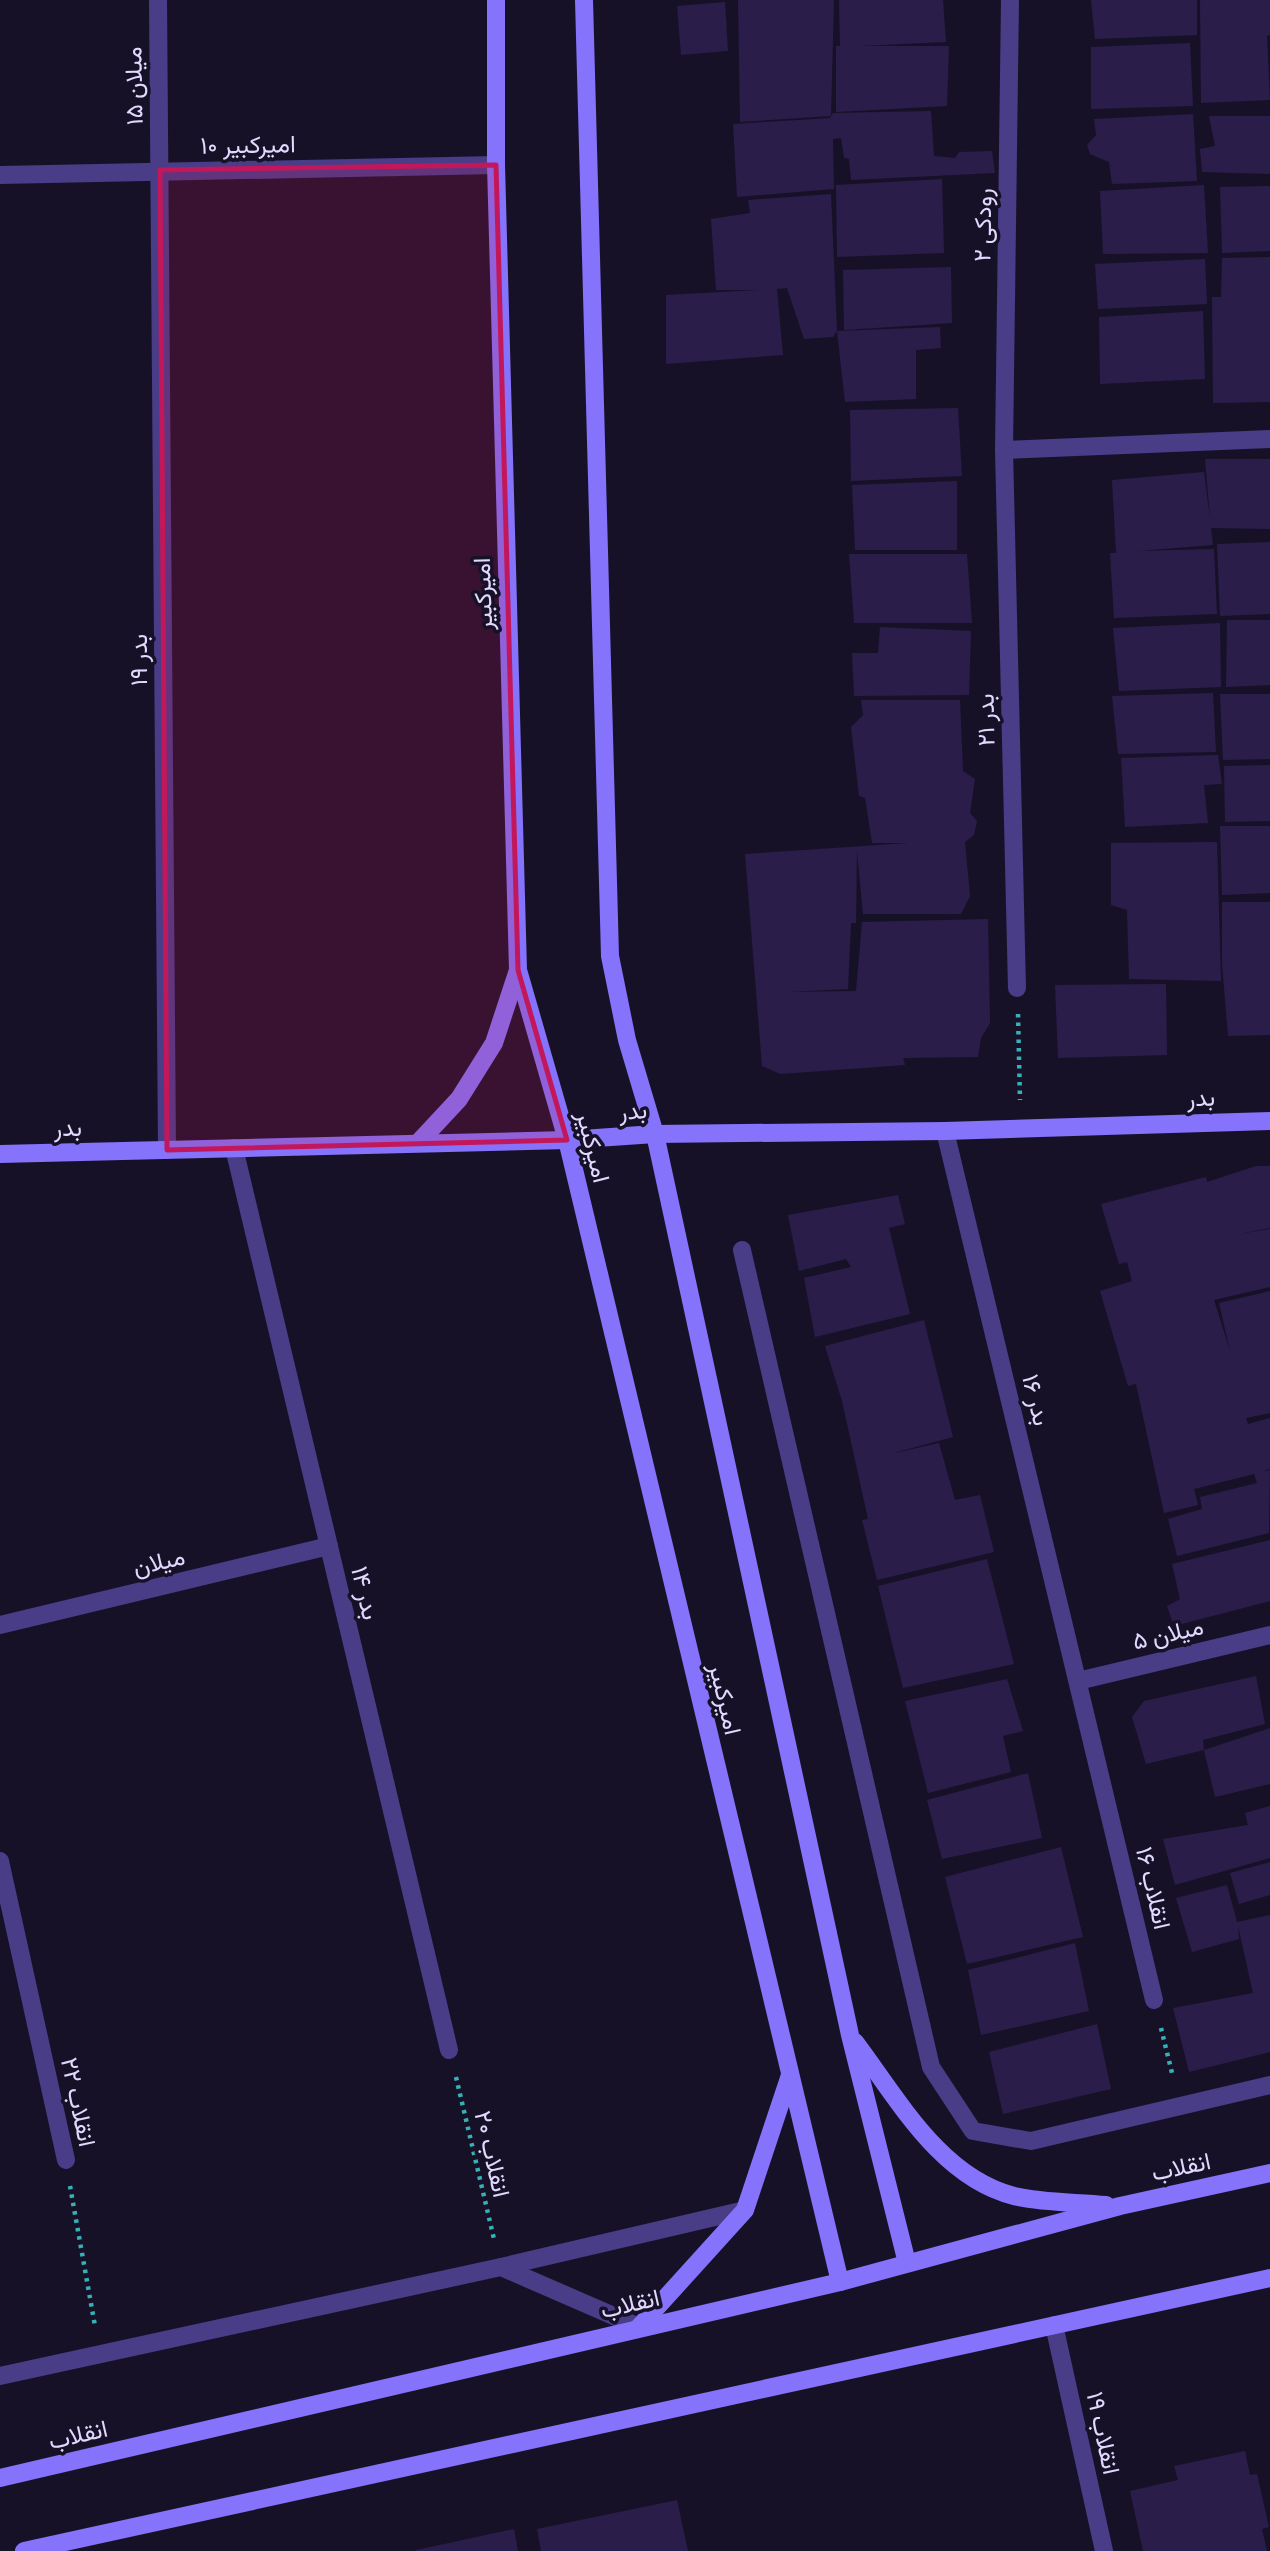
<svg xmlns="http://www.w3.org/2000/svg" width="1270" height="2551" viewBox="0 0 1270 2551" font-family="Cabin,Vazirmatn,sans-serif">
	<rect width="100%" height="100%" fill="#171128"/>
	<!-- building -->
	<g fill="#2b1d49">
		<polygon points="738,0 834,0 831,116 740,122"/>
		<polygon points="839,0 943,0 946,42 859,46 949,46 947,106 836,112 836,46 840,46"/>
		<polygon points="1091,0 1197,0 1197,35 1095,39"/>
		<polygon points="1200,0 1270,0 1270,35 1267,36 1270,100 1201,103"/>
		<polygon points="725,2 728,51 681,55 677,6"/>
		<polygon points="1190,43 1193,106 1091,109 1091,47"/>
		<polygon points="931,111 934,156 955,158 959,152 992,151 995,173 851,180 849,159 844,158 841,138 833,139 834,189 737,197 733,124 830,118 833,113"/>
		<polygon points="1193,114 1197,181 1112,184 1109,162 1090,154 1087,145 1096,135 1094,119"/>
		<polygon points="1209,116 1270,116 1270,174 1202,172 1200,149 1215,146"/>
		<polygon points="942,179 944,253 837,257 836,185"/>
		<polygon points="1204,185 1208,253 1103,254 1100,191"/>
		<polygon points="1270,186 1270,251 1222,253 1220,187"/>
		<polygon points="831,194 837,331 833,337 804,339 787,288 777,289 783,355 666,364 666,295 759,290 716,290 711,219 750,213 748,200"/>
		<polygon points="1270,257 1270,402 1213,403 1212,297 1221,297 1222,258"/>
		<polygon points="1205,259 1207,304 1098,309 1095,264"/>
		<polygon points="951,267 952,323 844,330 843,270"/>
		<polygon points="1203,311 1205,379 1100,384 1099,317"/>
		<polygon points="940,327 941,348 916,350 916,399 845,402 837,331"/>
		<polygon points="958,408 962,476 851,481 850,410"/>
		<polygon points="1205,459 1270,459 1270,529 1211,528 1213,545 1138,551 1214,549 1217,614 1114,618 1110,553 1116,553 1112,480 1204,472 1210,519"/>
		<polygon points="957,481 957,550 855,550 852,485"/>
		<polygon points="1270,542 1270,614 1220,616 1217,544"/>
		<polygon points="849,554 967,554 972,623 854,623"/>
		<polygon points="1227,620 1270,620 1270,685 1226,687"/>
		<polygon points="1220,623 1221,687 1119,691 1113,628"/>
		<polygon points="880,627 971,631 969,695 854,696 852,653 878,653"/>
		<polygon points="1213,693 1216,752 1118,754 1112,696"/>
		<polygon points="1220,694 1270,694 1270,759 1223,760"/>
		<polygon points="861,700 960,700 963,771 975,779 970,813 977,821 974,835 965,842 970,896 961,914 863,914 857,851 856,923 851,923 848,989 787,992 856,991 862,922 988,919 990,1023 981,1038 978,1057 903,1058 905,1065 780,1074 762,1066 745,854 909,843 872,843 865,798 859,796 851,727 863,715"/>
		<polygon points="1218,755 1222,784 1204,785 1208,823 1125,827 1121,758"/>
		<polygon points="1270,765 1270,821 1225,822 1224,766"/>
		<polygon points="1220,826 1270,826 1270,893 1222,895"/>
		<polygon points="1217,842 1221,981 1129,979 1127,910 1111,905 1111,843"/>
		<polygon points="1222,902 1270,902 1270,1035 1228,1036 1222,964"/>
		<polygon points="1166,984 1167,1055 1058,1058 1055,985"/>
		<polygon points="1256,1166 1270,1166 1270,1228 1239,1234 1270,1229 1270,1287 1214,1300 1230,1351 1219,1303 1270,1291 1270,1413 1246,1418 1248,1424 1270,1418 1270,1469 1261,1472 1270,1470 1269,1533 1177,1556 1168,1519 1202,1509 1200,1497 1257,1483 1254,1474 1194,1489 1198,1505 1164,1513 1136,1384 1128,1386 1100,1291 1132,1281 1127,1262 1119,1264 1101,1204 1206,1177 1207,1182"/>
		<polygon points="898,1195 905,1224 889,1228 910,1314 815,1337 804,1278 851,1267 846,1259 799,1271 788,1215"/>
		<polygon points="924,1320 953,1437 890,1454 939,1443 955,1500 980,1495 994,1552 877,1580 862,1520 868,1519 842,1401 825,1346"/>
		<polygon points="1270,1540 1270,1601 1174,1626 1167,1606 1180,1599 1172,1564"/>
		<polygon points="987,1559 1014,1664 903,1688 878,1586"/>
		<polygon points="1256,1676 1265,1724 1203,1740 1204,1750 1146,1764 1132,1717 1144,1701"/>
		<polygon points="1007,1679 1023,1731 1003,1736 1011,1772 928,1793 905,1701"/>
		<polygon points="1270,1728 1270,1784 1215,1797 1204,1750"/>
		<polygon points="1028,1773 1042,1838 942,1859 927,1800"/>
		<polygon points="1270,1806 1270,1858 1175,1885 1163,1839 1248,1825 1245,1813"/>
		<polygon points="1061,1847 1083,1937 967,1964 945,1877"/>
		<polygon points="1270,1862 1270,1895 1239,1904 1230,1873"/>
		<polygon points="1227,1885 1237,1922 1270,1915 1270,2052 1189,2072 1173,2008 1253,1993 1238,1926 1239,1939 1192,1952 1176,1898"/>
		<polygon points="1075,1943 1089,2011 981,2035 968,1970"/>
		<polygon points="1097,2024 1111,2089 1003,2114 989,2052"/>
		<polygon points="1245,2451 1250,2475 1257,2474 1269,2527 1262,2529 1267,2551 1143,2551 1130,2491 1178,2480 1174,2466"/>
		<polygon points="677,2500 688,2551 541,2551 537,2529"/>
		<polygon points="514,2529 518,2551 416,2551 416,2550"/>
	</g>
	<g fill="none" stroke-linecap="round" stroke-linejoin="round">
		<!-- path -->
		<g stroke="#34b2b7" stroke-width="4.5" stroke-dasharray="3.5 5" stroke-linecap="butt">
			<polyline points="1018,1014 1020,1100"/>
			<polyline points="1161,2028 1173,2077"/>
			<polyline points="456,2077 494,2239"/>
			<polyline points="70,2186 95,2326"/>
		</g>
		<!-- street -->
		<g stroke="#483d86" stroke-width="18">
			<polyline points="158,0 167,1150"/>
			<polyline points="1010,0 1004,450 1017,988"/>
			<polyline points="0,175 496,165"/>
			<polyline points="1004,450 1270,439"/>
			<polyline points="945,1131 1154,2000"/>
			<polyline points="234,1148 449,2050"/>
			<polyline points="742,1250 931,2067 973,2131 1031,2141 1270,2085"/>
			<polyline points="0,1625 329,1546"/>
			<polyline points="1078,1681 1270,1635"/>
			<polyline points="0,1861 66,2160"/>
			<polyline points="501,2267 745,2210"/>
			<polyline points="1054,2325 1104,2551"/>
			<polyline points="0,2376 501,2267 639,2327"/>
		</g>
		<!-- secondary -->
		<g stroke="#8573fb" stroke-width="18">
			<polyline points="496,0 496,165 518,970 567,1140 840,2282"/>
			<polyline points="584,0 610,956 627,1040 655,1134 850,2035 907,2263"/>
			<polyline points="418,1143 459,1099 494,1043 518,970"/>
			<polyline points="0,1154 567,1140 655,1134 945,1131 1270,1121"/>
			<path d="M855,2042c43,57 85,135 159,154 29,7 62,6 92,9"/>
			<polyline points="639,2327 745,2210 790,2075"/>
			<polyline points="0,2478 840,2282 1120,2206 1270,2173"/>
			<polyline points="24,2551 1270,2278"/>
		</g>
	</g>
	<!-- marked area -->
	<path fill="#c2185b" fill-opacity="0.2" stroke="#c2185b" stroke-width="5" stroke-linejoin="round" d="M496,165l22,805 49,170 -400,10 -7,-980z"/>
	<g text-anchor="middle" stroke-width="7" stroke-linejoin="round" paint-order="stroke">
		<!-- street labels -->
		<g font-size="24" fill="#e1d9fe" stroke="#171128">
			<text transform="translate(134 86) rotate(-91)" y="8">میلان ۱۵</text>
			<text transform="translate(248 145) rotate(-1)" y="8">امیرکبیر ۱۰</text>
			<text transform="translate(983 225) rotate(-89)" y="8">رودکی ۲</text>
			<text transform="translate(483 594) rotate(-92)" y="8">امیرکبیر</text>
			<text transform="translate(139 660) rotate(-90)" y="8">بدر ۱۹</text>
			<text transform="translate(986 720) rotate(-91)" y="8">بدر ۲۱</text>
			<text transform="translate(1201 1098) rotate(-2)" y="8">بدر</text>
			<text transform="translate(633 1111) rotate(-4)" y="8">بدر</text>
			<text transform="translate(68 1128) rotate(-1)" y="8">بدر</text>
			<text transform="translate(593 1147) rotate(76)" y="8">امیرکبیر</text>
			<text transform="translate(1036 1400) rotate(76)" y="8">بدر ۱۶</text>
			<text transform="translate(159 1562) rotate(-13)" y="8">میلان</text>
			<text transform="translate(365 1593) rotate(77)" y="8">بدر ۱۴</text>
			<text transform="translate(1168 1634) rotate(-13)" y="8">میلان ۵</text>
			<text transform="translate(725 1699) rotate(77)" y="8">امیرکبیر</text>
			<text transform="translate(1153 1888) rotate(77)" y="8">انقلاب ۱۶</text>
			<text transform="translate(78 2102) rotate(78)" y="8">انقلاب ۲۲</text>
			<text transform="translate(492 2154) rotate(77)" y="8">انقلاب ۲۰</text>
			<text transform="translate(1181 2167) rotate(-12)" y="8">انقلاب</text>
			<text transform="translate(630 2304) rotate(-13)" y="8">انقلاب</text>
			<text transform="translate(1103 2433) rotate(78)" y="8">انقلاب ۱۹</text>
			<text transform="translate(78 2435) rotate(-13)" y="8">انقلاب</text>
		</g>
	</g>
</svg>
